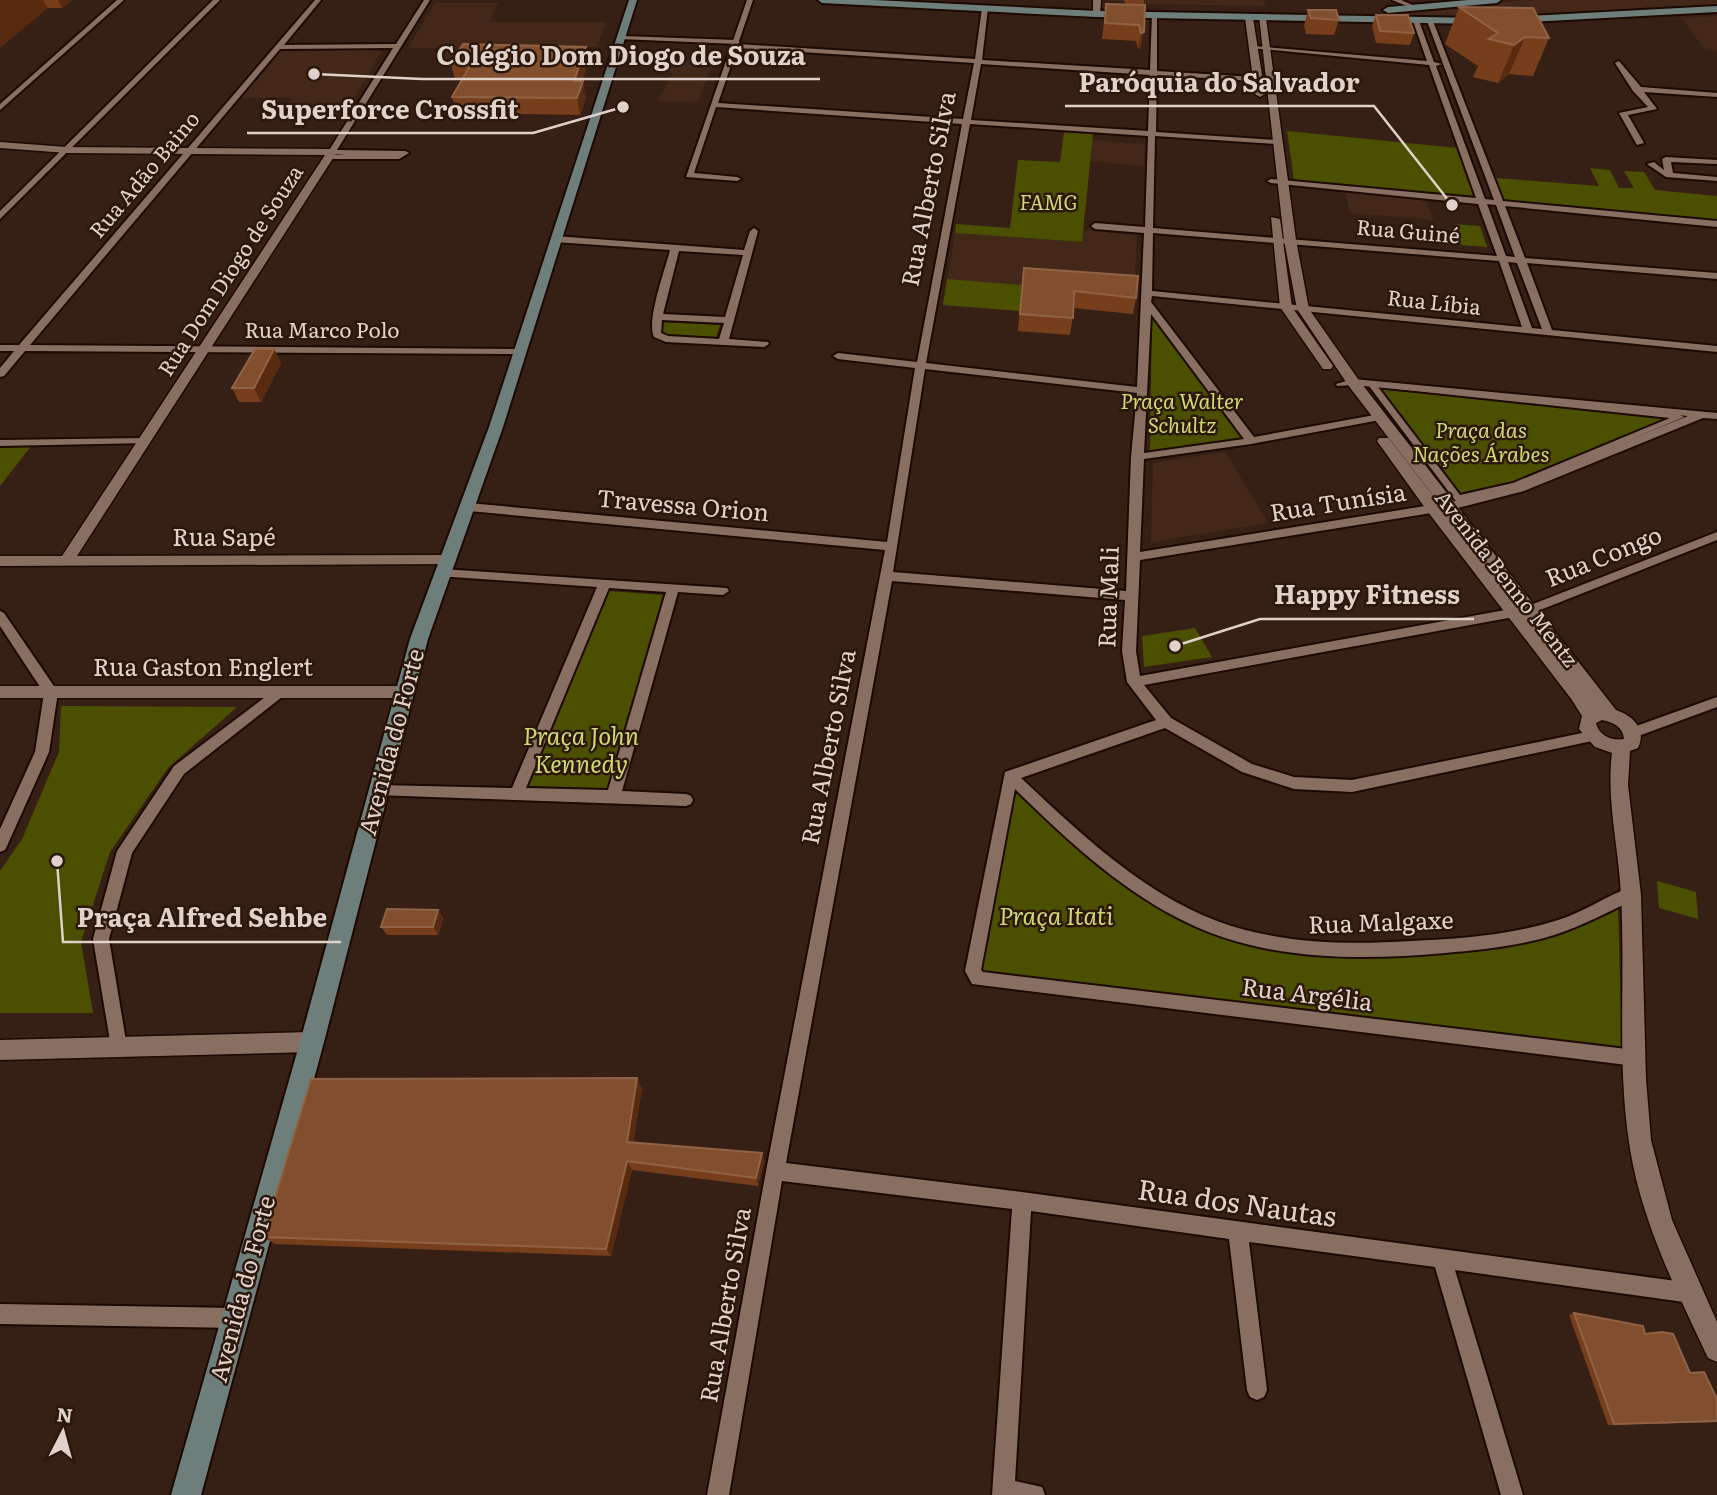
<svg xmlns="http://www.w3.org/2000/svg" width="1717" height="1495" viewBox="0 0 1717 1495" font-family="Literata,serif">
	<rect width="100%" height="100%" fill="#362015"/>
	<!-- built -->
	<g fill="#43281a">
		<polygon points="1106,0 1263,0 1266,6 1151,4"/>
		<polygon points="1527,0 1717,0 1717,4 1512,18 1397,17 1389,11"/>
		<polygon points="435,3 498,3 489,22 606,22 597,47 526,47 466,62 441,63 449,48 408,48"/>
		<polygon points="1717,16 1717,51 1705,50 1682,18"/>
		<polygon points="281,49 383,49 350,105 289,105 292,98 239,98"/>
		<polygon points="668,60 713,61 698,102 658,101 673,72 663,71"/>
		<polygon points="1092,140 1145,144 1144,166 1090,161"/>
		<polygon points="1345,191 1425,198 1433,220 1350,213"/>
		<polygon points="1082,230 1137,235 1133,314 1072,308 1070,335 1018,331 1019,311 943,305 955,233 1081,242"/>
		<polygon points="1225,452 1268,523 1151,542 1153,463"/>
	</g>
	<!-- green -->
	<g fill="#4a5000">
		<polygon points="1287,131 1457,148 1474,194 1478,198 1294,180"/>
		<polygon points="1064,132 1093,134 1082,242 955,233 956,224 1010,228 1018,160 1060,162"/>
		<polygon points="1590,168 1610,170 1619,188 1634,188 1624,171 1644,172 1655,190 1717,196 1717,220 1504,201 1496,178 1599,186"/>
		<polygon points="1455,224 1480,226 1487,247 1461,245"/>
		<polygon points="947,279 1022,285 1020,311 943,305"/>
		<polygon points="1152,315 1241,438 1150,452"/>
		<polygon points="660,322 720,325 716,337 667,334 659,329"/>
		<polygon points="1372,384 1680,417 1515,485 1458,498"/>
		<polygon points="0,445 32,445 0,486"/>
		<polygon points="609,591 663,595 607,789 528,786"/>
		<polygon points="1195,628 1212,657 1144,667 1142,636"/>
		<polygon points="61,706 237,707 168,768 110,852 81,942 93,1013 0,1013 0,871 22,839 59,752"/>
		<polygon points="1012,782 1079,851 1128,886 1239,941 1296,954 1403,954 1564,930 1618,909 1622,1051 976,976"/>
		<polygon points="1657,881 1696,892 1698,919 1659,908"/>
	</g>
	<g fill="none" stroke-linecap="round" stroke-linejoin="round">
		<!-- pedestrian casing -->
		<g stroke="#1c0902" stroke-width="4">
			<g id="pedestrian">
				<polygon points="622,36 737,40 740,42 737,44 620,39"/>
				<path d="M1369,382l311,33 4,2 -166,70 -60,14 -3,-1 -86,-114zM1378,387l292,31 -157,65 -53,12z"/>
			</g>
		</g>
		<!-- minor casing -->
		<g stroke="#1c0902" stroke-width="4">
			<g id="minor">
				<polygon points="117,0 124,0 0,110 0,104"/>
				<polygon points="213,0 220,0 0,219 0,211"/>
				<polygon points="315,0 321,0 284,45 396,44 424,0 430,0 337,150 405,151 409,153 399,159 329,159 325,157 329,155 346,155 332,154 328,152 393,48 280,49 30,345 519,349 523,350 523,354 25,351 4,376 0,377 0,368 14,351 0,351 0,345 19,345"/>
				<path d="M747,0h6l-15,44 237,15 7,-51 3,-2 3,2 -6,52 168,10 2,-55 5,-1v57l113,7 4,2 -4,2 -113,-7 -1,57 121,8 4,2 -4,2 -122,-8 -2,92 344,28 -19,-52 -207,-21 -4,-2 4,-2 205,19 -47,-133 -178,-17 3,-2 173,15 -14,-40 3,-2 3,2 15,41 8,2 -6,2 49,133 9,1 -67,-179 3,-2 3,2 70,180 214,20v6l-212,-21 20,52 192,15v6l-190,-16 25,67 165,16v6l-565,-56 -1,6 103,135 126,-23 5,3 -5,3 -129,24 -107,15 -4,93 310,-50 66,-17 172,-69 -335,-31 -16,1 -1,-2 17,-5 364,34v6l-14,-1 -179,73 -74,19 -310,50 -4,91 4,25 388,-70 189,-74v8l-187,74 -386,71 27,33 81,46 42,13 58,3 240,-49 5,1 2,4 -2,4 -245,52 -58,-3 -52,-17 -77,-44 -144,50c59,55 120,114 196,143 62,23 130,24 194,20 49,-2 101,-6 147,-21 26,-8 48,-24 73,-33l5,2 3,5 -3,5c-27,12 -53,27 -82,36 -35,11 -73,15 -109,18 -91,8 -187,8 -269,-36 -61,-32 -112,-80 -161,-128l-34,181 2,2 652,78 6,2 3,6 -3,6 -6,2 -663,-82 -7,-13 40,-199 151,-52 -29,-38 -5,-31 3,-51 -233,-19 -106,582 236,29 669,91 7,3 3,7 -3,7 -7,3 -236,-33 68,225h-22l-66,-228 -186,-25 18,148 -3,7 -7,3 -7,-3 -3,-7 -18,-151 -198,-28 -16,270 27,6 3,8h-53l20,-286 -230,-28 -53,314h-22l59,-324 119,-621 -416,-39 -6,-4 6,-4 418,39 28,-174 -77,-9 -5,-3 5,-3 79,9 45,-238 -246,-17 -22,66 43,4 4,2 -4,2 -51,-4zM737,48l237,15 -11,56 -245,-16zM981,64l169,11 -2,56 -177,-11zM970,124l178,12 -3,91 -50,-4 -4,3 4,3 49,4 -7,154 -211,-24zM1487,204l9,1 19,52 -9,-1zM1153,233l346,28 23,66 -370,-36zM1508,262l9,1 25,66 -10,-1zM1151,314l93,125 -100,14zM925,369l212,24 -6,64 -5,134 -233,-19z"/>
				<polygon points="1392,0 1401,0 1417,7 1412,8"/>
				<polygon points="1619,61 1641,87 1717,93 1717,97 1644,92 1657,109 1628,115 1644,143 1637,145 1619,113 1648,107 1633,91 1615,63"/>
				<polygon points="1666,157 1717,160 1717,164 1671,162 1673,173 1717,177 1717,181 1666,177 1647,164 1654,162 1664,170 1662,159"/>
				<path d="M754,228l4,3 -29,108 39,3 1,2 -5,3 -98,-5 -12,-5c-8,-16 11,-67 16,-87l-115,-8 -4,-3 4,-3 189,14 6,-19zM679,251l64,4 -18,62 -62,-3zM662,320l62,3 -5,16 -51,-3 -7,-3z"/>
				<polygon points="143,438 147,439 147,443 0,446 0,440"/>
				<path d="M442,569l285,19 2,3 -6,4 -45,-3 -56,199 64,3 5,2 2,4 -2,4 -5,2 -311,-11 -2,-4 2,-4 5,-2 132,3 85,-201 -159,-11 -2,-3zM609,588l57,4 -58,198 -82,-2z"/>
				<polygon points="0,611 4,613 58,692 49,752 7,846 5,850 0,852 0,829 35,752 44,693 0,626"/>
				<polygon points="277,688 284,693 282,697 184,774 132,853 109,939 127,1047 124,1053 118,1055 112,1053 93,939 117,851 174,766"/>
				<polygon points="1717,697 1717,707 1633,738 1628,737 1626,733 1628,729"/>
				<polygon points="0,1304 236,1308 243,1311 246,1318 243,1325 236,1328 0,1324"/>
			</g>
		</g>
		<!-- tertiary casing -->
		<g stroke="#1c0902" stroke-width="3">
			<g id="tertiary">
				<polygon points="1093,0 1101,0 1100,16 1093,14"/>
				<polygon points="1249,16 1253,18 1265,94 1260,97 1255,94 1245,18"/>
				<path d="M1259,16l7,2 30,222 13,69 49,70 258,331c17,6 31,19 22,38l-8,3 -2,34 13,110 5,184 5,61 21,80 45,102v40l-9,-4c-29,-62 -61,-125 -75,-193 -18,-88 -7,-180 -12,-269 -2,-48 -15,-95 -9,-143l-17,-6 -16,-18 3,-13 -10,-16 -144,-188 -51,-71 2,-3h10l127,166 -168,-219 -51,-76 -13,-69zM1602,720c11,2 21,7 22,19 -12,2 -25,-3 -28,-16z"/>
				<polygon points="0,142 67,147 332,149 337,152 77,556 448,555 456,560 453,564 0,566 0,556 62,556 325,155 67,153 0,148"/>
				<polygon points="1271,217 1280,219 1292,307 1333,366 1331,369 1323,369 1280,307"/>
				<polygon points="0,686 405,686 413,692 405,698 0,698"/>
				<polygon points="312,1032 320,1035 323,1042 320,1049 312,1052 0,1060 0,1040"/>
			</g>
		</g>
		<!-- secondary casing -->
		<g stroke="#1c0902" stroke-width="4">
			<g id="secondary">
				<polygon points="629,0 637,0 503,427 428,639 324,1042 201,1495 171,1495 300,1042 410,639 489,427"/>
				<polygon points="818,0 874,0 1097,11 1479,18 1484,21 1479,24 1097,17 822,3"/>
				<polygon points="1468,0 1501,0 1497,3 1388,13 1383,10 1388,7"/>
				<polygon points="1717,6 1717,12 1512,23 1507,20 1512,17"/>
			</g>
		</g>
		<!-- pedestrian -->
		<use href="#pedestrian" fill="#896f62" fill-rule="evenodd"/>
		<!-- minor -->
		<use href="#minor" fill="#896f62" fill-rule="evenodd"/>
		<!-- tertiary -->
		<use href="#tertiary" fill="#896f62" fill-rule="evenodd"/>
		<!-- secondary -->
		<use href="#secondary" fill="#6e7f7b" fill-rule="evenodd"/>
	</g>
	<!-- wall -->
	<g fill="#763e1b">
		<polygon points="0,0 72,0 62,8 48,8"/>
		<polygon points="1124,0 1144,0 1141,48 1138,49 1136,41 1102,39 1106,4 1126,4"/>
		<polygon points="1459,7 1549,38 1533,76 1509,74 1498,83 1473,77 1478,66 1445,44"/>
		<polygon points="1308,10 1339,20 1334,35 1306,34 1304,26"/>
		<polygon points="1376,15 1414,33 1410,45 1376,43 1372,26"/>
		<polygon points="586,47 588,63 582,81 586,98 580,115 457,113 452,97 462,80 455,80 451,64"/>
		<polygon points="1024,268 1136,298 1133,314 1074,308 1070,335 1018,331"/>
		<polygon points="274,349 281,363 261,402 239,402 232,388"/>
		<polygon points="438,910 443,918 438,935 387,935 381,927"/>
		<polygon points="642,1088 633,1143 762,1153 764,1162 758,1186 632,1170 611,1256 275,1244 263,1237"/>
		<polygon points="1574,1313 1645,1334 1717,1399 1717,1422 1608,1425 1569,1315"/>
	</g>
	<!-- shaded-wall -->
	<g fill="#582b11">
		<polygon points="0,0 43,0 48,8 0,48"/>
		<polygon points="58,0 72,0 62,8"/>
		<polygon points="1144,32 1141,48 1138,49 1141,33"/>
		<polygon points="1525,37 1509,74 1498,83 1514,45"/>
		<polygon points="586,47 588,63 577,98 574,81"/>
		<polygon points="583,81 586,98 580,115 577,98"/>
		<polygon points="274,349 281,363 261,402 254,388"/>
		<polygon points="438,910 443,918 438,935 433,927"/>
		<polygon points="637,1078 642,1088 632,1151 627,1142"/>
		<polygon points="762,1153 764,1162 758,1186 756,1178"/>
		<polygon points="627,1161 632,1170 611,1256 606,1249"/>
	</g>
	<!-- building -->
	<g fill="#814e2e" stroke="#906346" stroke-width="2">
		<polygon points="1106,4 1145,5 1144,32 1141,33 1139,25 1105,23"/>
		<polygon points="1459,7 1533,8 1549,38 1525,37 1514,45 1489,39 1498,33"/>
		<polygon points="1308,10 1336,10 1339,20 1311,18"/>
		<polygon points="1376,15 1408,15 1414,33 1380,31"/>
		<polygon points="463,44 586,47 574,81 583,81 577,98 452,97 471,64 451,64"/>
		<polygon points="1024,268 1138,276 1136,298 1074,291 1073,318 1020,314"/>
		<polygon points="255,349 274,349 254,388 232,388"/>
		<polygon points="387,909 438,910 433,927 381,927"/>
		<polygon points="637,1078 627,1142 762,1153 756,1178 627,1161 606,1249 263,1237 311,1079"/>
		<polygon points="1574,1313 1643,1326 1645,1334 1662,1332 1673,1334 1690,1373 1704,1372 1717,1399 1717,1421 1614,1424"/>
	</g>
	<g text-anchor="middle" stroke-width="5" stroke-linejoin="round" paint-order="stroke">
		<!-- far-street labels -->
		<g font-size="21" fill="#e0d2ca" stroke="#2b170c">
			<text transform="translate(145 175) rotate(-50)" y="7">Rua Adão Baino</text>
			<text transform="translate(1408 232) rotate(5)" y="7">Rua Guiné</text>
			<text transform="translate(231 271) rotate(-57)" y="7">Rua Dom Diogo de Souza</text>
			<text transform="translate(1434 303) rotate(6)" y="7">Rua Líbia</text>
			<text x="322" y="338">Rua Marco Polo</text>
			<text transform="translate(1506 579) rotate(52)" y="7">Avenida Benno Mentz</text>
		</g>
		<!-- far-park labels -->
		<g font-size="21" font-style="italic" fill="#ced974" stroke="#2b170c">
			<text x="1048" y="210">FAMG</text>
			<text x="1182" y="409">Praça Walter<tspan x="1182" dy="24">Schultz</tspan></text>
			<text x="1481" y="438">Praça das<tspan x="1481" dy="24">Nações Árabes</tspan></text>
		</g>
		<!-- street labels -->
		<g font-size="24" fill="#e0d2ca" stroke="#2b170c">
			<text transform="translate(929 189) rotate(-79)" y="8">Rua Alberto Silva</text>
			<text transform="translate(1338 503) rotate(-9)" y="8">Rua Tunísia</text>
			<text transform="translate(683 506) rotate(5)" y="8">Travessa Orion</text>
			<text x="224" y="546">Rua Sapé</text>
			<text transform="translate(1604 557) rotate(-22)" y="8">Rua Congo</text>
			<text transform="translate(1109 597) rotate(-88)" y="8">Rua Mali</text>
			<text x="203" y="676">Rua Gaston Englert</text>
			<text transform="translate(392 742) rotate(-75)" y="8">Avenida do Forte</text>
			<text transform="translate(829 747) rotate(-79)" y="8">Rua Alberto Silva</text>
			<text transform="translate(1381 923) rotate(-2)" y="8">Rua Malgaxe</text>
			<text transform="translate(1307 995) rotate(7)" y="8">Rua Argélia</text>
			<text transform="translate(243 1289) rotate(-75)" y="8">Avenida do Forte</text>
			<text transform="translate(726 1305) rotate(-80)" y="8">Rua Alberto Silva</text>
		</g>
		<!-- park labels -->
		<g font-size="24" font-style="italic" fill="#ced974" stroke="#2b170c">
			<text x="581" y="745">Praça John<tspan x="581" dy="28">Kennedy</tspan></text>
			<text x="1056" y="925">Praça Itati</text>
		</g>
		<!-- near-street labels -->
		<g font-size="28" fill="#e0d2ca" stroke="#2b170c">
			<text transform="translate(1237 1203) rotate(8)" y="10">Rua dos Nautas</text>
		</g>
	</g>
	<!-- callouts -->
	<path fill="none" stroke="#e0d2ca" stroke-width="2.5" d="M314 74L422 79H820M1452 205L1374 106H1065M623 107L533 133H247M1175 646L1260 619H1474M57 861L63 942H341"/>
	<g fill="#e0d2ca" stroke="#2b170c" stroke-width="2.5">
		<circle cx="314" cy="74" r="7"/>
		<circle cx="1452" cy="205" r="7"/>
		<circle cx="623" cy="107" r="7"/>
		<circle cx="1175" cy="646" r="7"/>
		<circle cx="57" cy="861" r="7"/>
	</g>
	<g font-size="26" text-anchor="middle" font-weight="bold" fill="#e0d2ca" stroke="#2b170c" stroke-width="5" stroke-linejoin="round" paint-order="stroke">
		<text x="621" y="65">Colégio Dom Diogo de Souza</text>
		<text x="1219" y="92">Paróquia do Salvador</text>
		<text x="390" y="119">Superforce Crossfit</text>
		<text x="1367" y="604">Happy Fitness</text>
		<text x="202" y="927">Praça Alfred Sehbe</text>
	</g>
	<!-- north arrow -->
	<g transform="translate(63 1432) rotate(6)" stroke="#2b170c" stroke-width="5" paint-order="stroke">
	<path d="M0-5L12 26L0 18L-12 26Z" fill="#e0d2ca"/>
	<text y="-10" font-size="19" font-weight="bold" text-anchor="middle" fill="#e0d2ca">N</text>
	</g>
</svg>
